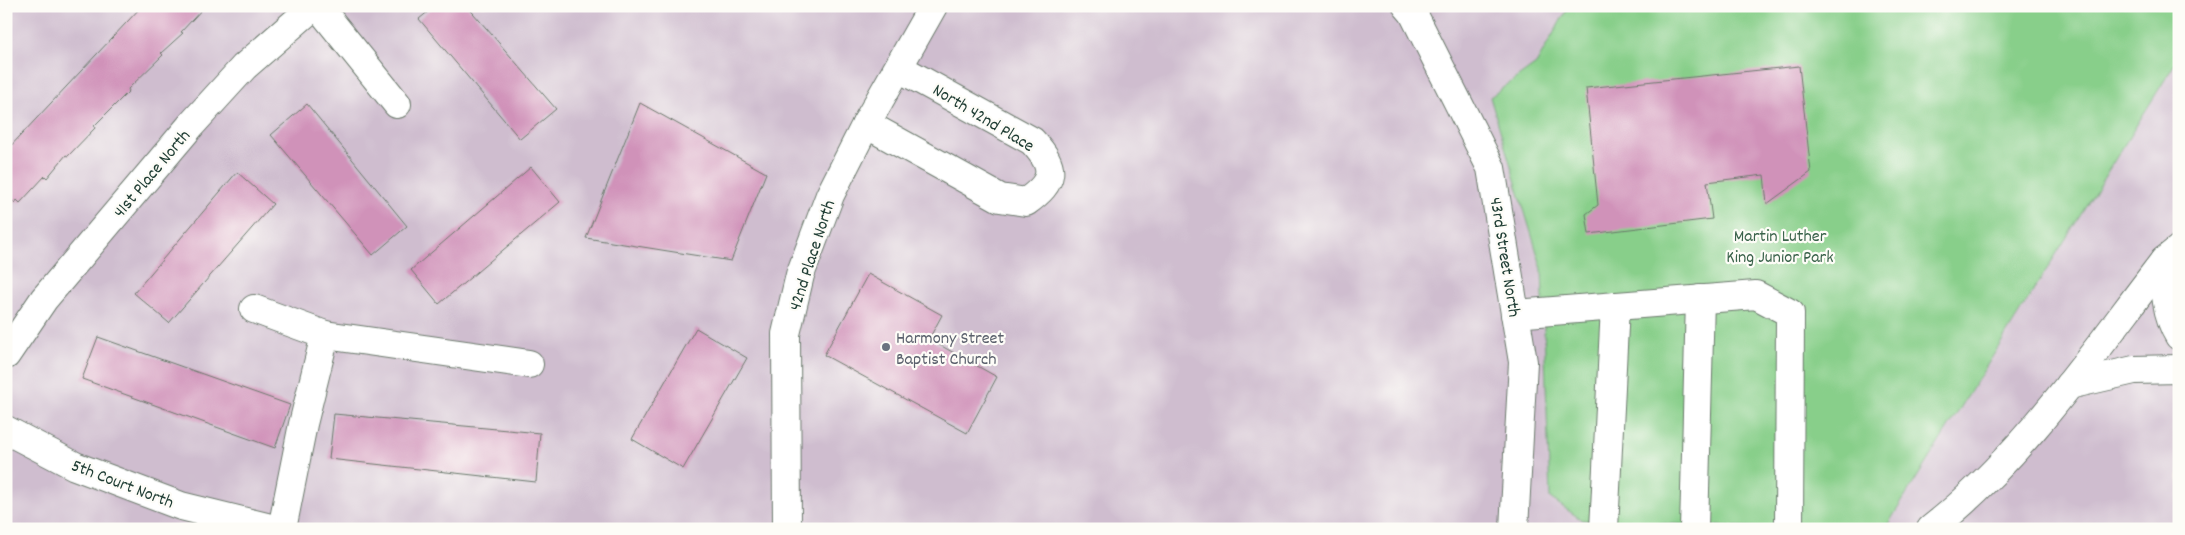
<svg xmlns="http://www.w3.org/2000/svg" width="2185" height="535" viewBox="0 0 2185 535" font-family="Dekko,sans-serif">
	<rect width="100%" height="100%" fill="#fdfcf7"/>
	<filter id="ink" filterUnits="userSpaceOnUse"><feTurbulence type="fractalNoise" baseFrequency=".02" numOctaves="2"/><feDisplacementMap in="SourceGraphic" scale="10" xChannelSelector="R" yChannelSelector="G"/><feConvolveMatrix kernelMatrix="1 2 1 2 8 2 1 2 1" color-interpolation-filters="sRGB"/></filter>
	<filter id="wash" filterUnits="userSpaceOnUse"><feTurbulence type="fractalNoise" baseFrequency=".0096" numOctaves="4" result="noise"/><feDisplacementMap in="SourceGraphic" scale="20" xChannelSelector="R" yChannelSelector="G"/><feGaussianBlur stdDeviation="1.12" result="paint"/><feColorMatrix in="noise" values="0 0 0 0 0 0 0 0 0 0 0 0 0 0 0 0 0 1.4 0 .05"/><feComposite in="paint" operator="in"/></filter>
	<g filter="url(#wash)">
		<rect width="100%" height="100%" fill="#f7e8d4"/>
		<!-- industrial -->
		<rect fill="#cfbdcf" x="6" y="6" width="2173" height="523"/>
		<!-- green -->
		<polygon fill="#88cf8a" stroke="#54865f" points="1569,6 2179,6 2179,57 1885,529 1791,529 1582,520 1550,498 1542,269 1490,97 1536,64"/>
		<g id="blocks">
			<!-- building -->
			<g fill="#d092b9">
				<polygon points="142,6 205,6 181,32 183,33 161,53 163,55 128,89 129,91 94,126 95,128 68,156 66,155 47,178 45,176 20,203 17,200 15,203 6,195 6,151"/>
				<polygon points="435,6 467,6 556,109 520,139 419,19"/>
				<polygon points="1799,66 1811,172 1767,204 1764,175 1707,182 1712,219 1589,234 1586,214 1598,205 1586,88"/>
				<polygon points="640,103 766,173 731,261 586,238"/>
				<polygon points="307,104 407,226 373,255 271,135"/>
				<polygon points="531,167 560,202 439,304 411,270"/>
				<polygon points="237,172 273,204 169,323 134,293"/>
				<polygon points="868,274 942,315 929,339 997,377 967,433 824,355"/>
				<polygon points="696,328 747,358 683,469 632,439"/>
				<polygon points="98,337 290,405 275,448 82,379"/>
				<polygon points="334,414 540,433 536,482 329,459"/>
			</g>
		</g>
	</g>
	<g filter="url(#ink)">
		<use href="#blocks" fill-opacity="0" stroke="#6b796c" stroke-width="1"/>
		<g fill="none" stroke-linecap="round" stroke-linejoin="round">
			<!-- minor casing -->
			<g stroke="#6b796c" stroke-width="30">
				<g id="minor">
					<polyline points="318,6 397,104"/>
					<polyline points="1407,6 1413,13 1491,168 1523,362 1514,529"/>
					<path d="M866,124l134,74 26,4c29,-21 31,-34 6,-61l-133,-73"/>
					<path d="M2164,261c1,27 1,52 15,75"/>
					<polyline points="254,309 325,335 303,424 282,529"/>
					<polyline points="1515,314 1756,295 1790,313 1789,529"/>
					<polyline points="325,335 529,364"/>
					<polyline points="6,355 44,299 192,124 244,67 314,6"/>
					<polyline points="2069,385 2134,370 2179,369"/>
					<polyline points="6,430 75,466 181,506 275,529"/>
					<polyline points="787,529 786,334 800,275 830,195 866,124 933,6"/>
					<polyline points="1604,529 1615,306"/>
					<polyline points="1694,529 1700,299"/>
					<path d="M1931,529c92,-72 162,-176 233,-268l15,-12"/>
				</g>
			</g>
			<!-- minor -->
			<use href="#minor" stroke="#fff" stroke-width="28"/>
		</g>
	</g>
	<!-- markers -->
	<circle fill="#6b7280" stroke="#fdfcf7" stroke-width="2" cx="886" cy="347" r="5"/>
	<g text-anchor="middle" stroke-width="4.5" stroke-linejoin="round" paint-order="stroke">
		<!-- street labels -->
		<g font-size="18" fill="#1f3d34" stroke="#fdfcf7">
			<text transform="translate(984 117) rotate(31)" y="6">North 42nd Place</text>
			<text transform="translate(151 173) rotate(-50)" y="6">41st Place North</text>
			<text transform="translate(811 255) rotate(-72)" y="6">42nd Place North</text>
			<text transform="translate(1506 257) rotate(81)" y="6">43rd Street North</text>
			<text transform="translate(123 483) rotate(21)" y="6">5th Court North</text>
		</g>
		<!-- park labels -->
		<g font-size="18" fill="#39624a" stroke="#fdfcf7">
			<text x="1780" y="241">Martin Luther<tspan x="1780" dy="21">King Junior Park</tspan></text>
		</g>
		<!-- worship labels -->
		<g font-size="18" fill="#5b616d" stroke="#fdfcf7" text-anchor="start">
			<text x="896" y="343">Harmony Street<tspan x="896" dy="21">Baptist Church</tspan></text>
		</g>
	</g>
	<!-- margin -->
	<rect width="2185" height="535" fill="none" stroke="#fdfcf7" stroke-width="25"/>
</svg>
